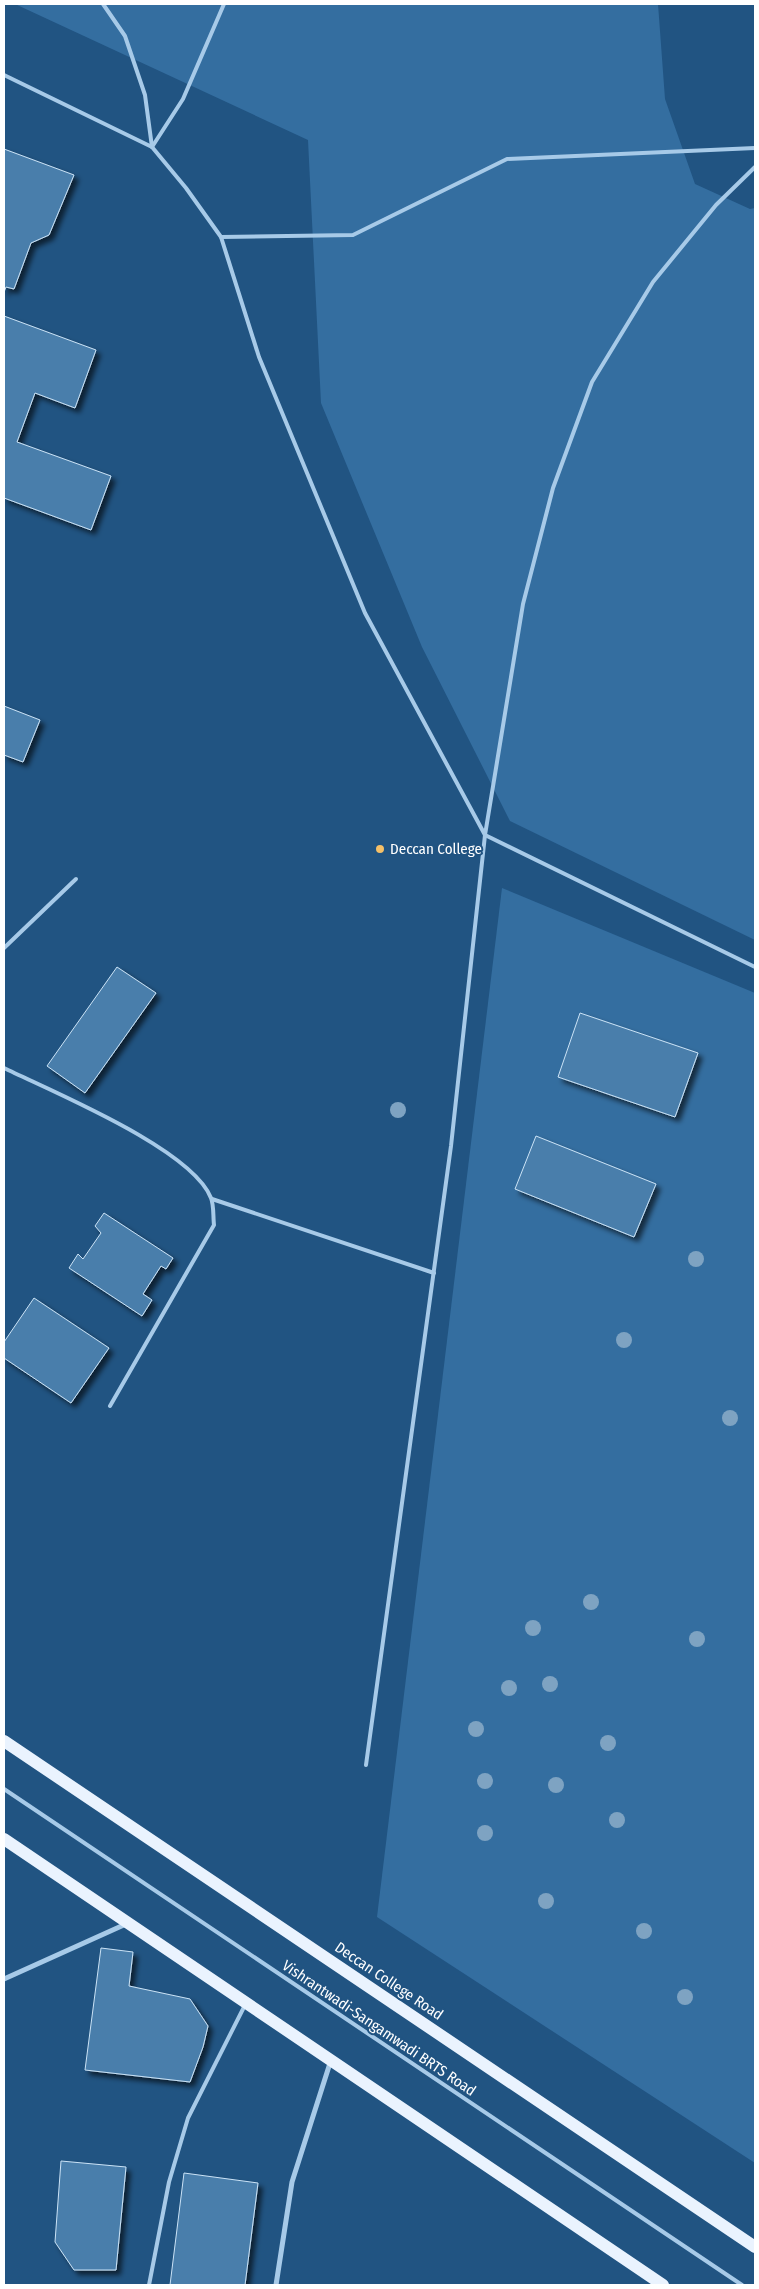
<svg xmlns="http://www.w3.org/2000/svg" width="759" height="2289" viewBox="0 0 759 2289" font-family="'Fira Sans Condensed',sans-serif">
	<defs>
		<filter id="shadow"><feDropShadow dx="4.5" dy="4.5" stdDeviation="2.5" flood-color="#0009"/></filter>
	</defs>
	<rect width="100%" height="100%" fill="#215482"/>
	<!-- green -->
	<g fill="#346ea0">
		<polygon points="15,4 658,4 665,99 695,184 750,209 755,208 755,940 510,821 422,647 321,403 308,140"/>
		<polygon points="502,888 755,993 755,2163 377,1917"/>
	</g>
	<!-- building -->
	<g fill="#497eab" stroke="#cbe3f6" filter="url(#shadow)">
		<polygon points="4,149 74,175 49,235 31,243 14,289 6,287 4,292"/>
		<polygon points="4,316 96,350 75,408 35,393 17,442 111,476 91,530 4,498"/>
		<polygon points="4,706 40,720 23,762 4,755"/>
		<polygon points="117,967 156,993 85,1093 47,1066"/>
		<polygon points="580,1013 698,1053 675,1117 558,1077"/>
		<polygon points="536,1136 656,1184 634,1237 515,1189"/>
		<polygon points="104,1213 173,1258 166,1269 161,1266 143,1294 152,1300 142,1316 69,1268 78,1254 83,1259 101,1233 95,1226"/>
		<polygon points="34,1298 109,1348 71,1403 4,1358 4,1342"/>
		<polygon points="101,1948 133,1952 129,1986 190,1999 208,2026 203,2047 190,2082 85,2070"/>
		<polygon points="61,2161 126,2167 116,2270 74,2270 55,2242"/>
		<polygon points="184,2173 258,2183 245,2285 170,2285"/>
	</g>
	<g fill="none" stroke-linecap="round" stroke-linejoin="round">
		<!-- lane -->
		<g stroke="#a7cae8" stroke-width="4">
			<polyline points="103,4 125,36 145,95 152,147"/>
			<polyline points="4,75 152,147 186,188 221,237 259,357 365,613 485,835 451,1146 366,1765"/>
			<polyline points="152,147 183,99 224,4"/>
			<polyline points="755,167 716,205 653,282 592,382 553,488 523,604 485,835 755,967"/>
			<polyline points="221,237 353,235 507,159 755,148"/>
			<polyline points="4,948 76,879"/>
			<path d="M4,1068c49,24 188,81 207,130 3,7 2,19 3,27l-104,181"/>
			<polyline points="212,1199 434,1273"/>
			<polyline points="4,1789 742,2285"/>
			<polyline points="149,2285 169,2182 188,2118 245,2005"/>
		</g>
		<!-- street -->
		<g stroke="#a7cae8" stroke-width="5">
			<polyline points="4,1979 126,1924"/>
			<polyline points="276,2285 292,2182 331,2060"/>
		</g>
		<!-- primary -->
		<g stroke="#eaf3fe" stroke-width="12">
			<polyline points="4,1741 755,2247"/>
			<polyline points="4,1839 663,2285"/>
		</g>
	</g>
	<!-- trees -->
	<g fill="#7ea3c2">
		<circle cx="398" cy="1110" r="8"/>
		<circle cx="696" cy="1259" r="8"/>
		<circle cx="624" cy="1340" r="8"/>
		<circle cx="730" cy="1418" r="8"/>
		<circle cx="591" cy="1602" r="8"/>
		<circle cx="533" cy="1628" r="8"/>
		<circle cx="697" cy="1639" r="8"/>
		<circle cx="550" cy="1684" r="8"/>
		<circle cx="509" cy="1688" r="8"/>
		<circle cx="476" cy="1729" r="8"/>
		<circle cx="608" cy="1743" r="8"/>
		<circle cx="485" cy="1781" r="8"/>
		<circle cx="556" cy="1785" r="8"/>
		<circle cx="617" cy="1820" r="8"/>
		<circle cx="485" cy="1833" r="8"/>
		<circle cx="546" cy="1901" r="8"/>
		<circle cx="644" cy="1931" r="8"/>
		<circle cx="685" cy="1997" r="8"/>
	</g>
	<!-- markers -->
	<circle fill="#f5c068" stroke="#215482" stroke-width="2" cx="380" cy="849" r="5"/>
	<g text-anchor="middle" stroke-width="4" stroke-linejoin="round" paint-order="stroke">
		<!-- poi labels -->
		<g font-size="15" fill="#fff" stroke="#215482" text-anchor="start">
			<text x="390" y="854">Deccan College</text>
		</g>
		<!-- street labels -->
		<g font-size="15" fill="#fff" stroke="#215482">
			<text transform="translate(389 1981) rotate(34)" y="5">Deccan College Road</text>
			<text transform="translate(379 2028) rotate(34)" y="5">Vishrantwadi-Sangamwadi BRTS Road</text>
		</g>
	</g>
	<!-- border -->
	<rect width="759" height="2289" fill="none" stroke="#ffffff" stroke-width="10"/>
</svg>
